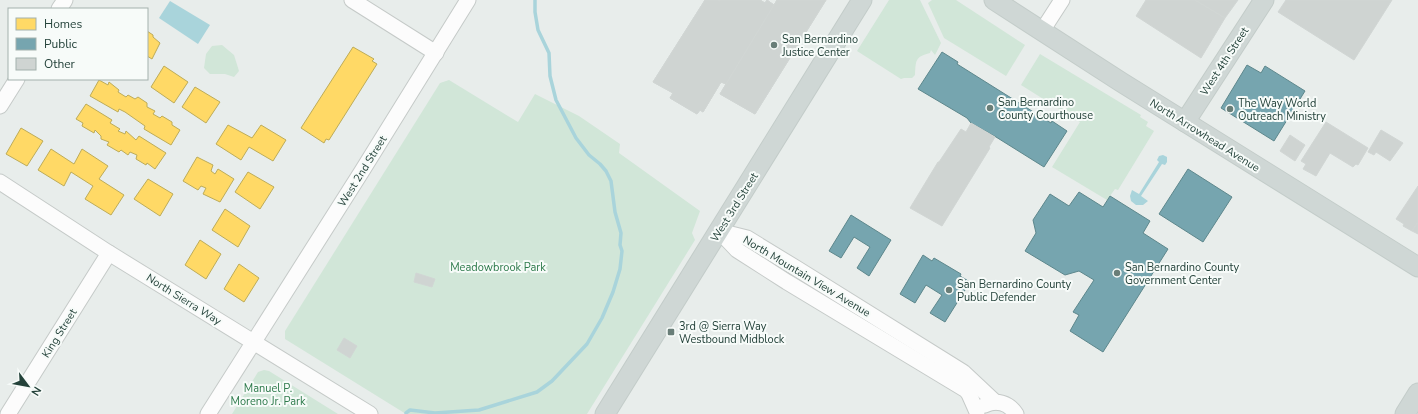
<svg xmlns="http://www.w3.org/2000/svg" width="1418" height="414" viewBox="0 0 1418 414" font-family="'Nunito Sans',sans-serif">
	<rect width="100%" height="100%" fill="#e8edeb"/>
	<!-- green -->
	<g fill="#d1e6d8">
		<path d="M889,0h31l21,43 -6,12 -4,-5 -1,3c-15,4 -14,7 -15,22l-3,3h-8l-3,1 -44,-28z"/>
		<polygon points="932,0 956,0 1025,45 1006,76 944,38 928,3"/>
		<polygon points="222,45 234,55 239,71 234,77 225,74 210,74 204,68 206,54 212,46"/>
		<polygon points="1040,54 1141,115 1140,117 1148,122 1146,126 1154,131 1118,190 1115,189 1107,200 1052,167 1080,122 1021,85"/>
		<polygon points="449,80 518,122 535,94 579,116 620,144 619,153 700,211 692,233 695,240 587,414 406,414 285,339 285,331 440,83"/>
		<polygon points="264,370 269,371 338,414 232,414 258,372"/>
	</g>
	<!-- water -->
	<g fill="#a9d4db">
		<polygon points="170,1 210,25 198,44 159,18"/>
		<polygon points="1163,155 1167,157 1167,162 1165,165 1162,164 1141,196 1148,201 1143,205 1136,205 1131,201 1130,196 1132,190 1139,194 1159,162 1157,160 1159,156"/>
	</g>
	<!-- homes -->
	<g fill="#ffd966" stroke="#bdac59">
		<polygon points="147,31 153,35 153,37 160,43 152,59 147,56"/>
		<polygon points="353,47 374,59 372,61 377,64 329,140 326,139 324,143 301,128"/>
		<polygon points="164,66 188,82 174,103 151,87"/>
		<polygon points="99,80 108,85 109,82 119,90 118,92 126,97 128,95 135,99 138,97 147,103 147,107 155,111 153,114 160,118 162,116 172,122 172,125 180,130 171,145 144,129 145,126 125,112 119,109 118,112 90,96"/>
		<polygon points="195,87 220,102 206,123 182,107"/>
		<polygon points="86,104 112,120 110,123 120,129 118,131 125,134 126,131 136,140 139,136 166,153 155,169 147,163 146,165 136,159 137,155 130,152 128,155 121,150 119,152 107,145 109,142 101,139 101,136 95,130 94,133 82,126 83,123 76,119"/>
		<polygon points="228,125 252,138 261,125 286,140 273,161 249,147 241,160 216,144"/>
		<polygon points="21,128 43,141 27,166 6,154"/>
		<polygon points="51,149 74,164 82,149 108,166 99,179 124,195 111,215 85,199 93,186 71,172 64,186 38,170"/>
		<polygon points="197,157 213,165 211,171 215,174 218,169 234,179 220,202 203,194 206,188 201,186 198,190 183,181"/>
		<polygon points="248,172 274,187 260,209 235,192"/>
		<polygon points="148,179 173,194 160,216 134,199"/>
		<polygon points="225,209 250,226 238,247 212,230"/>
		<polygon points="200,240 221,254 206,279 185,265"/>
		<polygon points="239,264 259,278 244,302 224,289"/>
	</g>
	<!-- public -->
	<g fill="#76a5af" stroke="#5d878c">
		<polygon points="942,52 958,62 957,64 1051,123 1052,121 1067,131 1044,167 996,137 971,123 967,118 918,89"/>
		<polygon points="1247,65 1261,73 1265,66 1305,91 1274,141 1221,108"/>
		<polygon points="1188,169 1232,197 1203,242 1159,214"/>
		<polygon points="1079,192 1103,207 1110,196 1150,221 1143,233 1168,249 1103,352 1070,331 1079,315 1073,312 1094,280 1079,271 1065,275 1025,251 1036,233 1033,220 1050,194 1069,206"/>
		<polygon points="851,215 891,240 869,276 857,268 870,247 854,237 841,258 829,251"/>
		<polygon points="923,255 932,261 934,258 961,274 960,276 970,282 945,322 930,313 942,295 926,285 915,303 900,294"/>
	</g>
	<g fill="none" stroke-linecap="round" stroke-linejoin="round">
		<!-- stream -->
		<polyline stroke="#a9d4db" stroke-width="3.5" points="406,413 410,410 435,413 479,410 537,392 552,381 587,344 602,318 613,292 620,269 622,251 620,245 621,233 615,212 611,181 606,171 600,164 589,155 576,138 556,100 550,76 549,53 538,30 535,12 535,0"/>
	</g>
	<!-- building -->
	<g fill="#cfd4d2" stroke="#d1d6d4">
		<polygon points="705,0 717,0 720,1 720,0 760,0 765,3 767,0 774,5 777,0 826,0 755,114 720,94 726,84 721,82 703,112 700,110 697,114 670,98 673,93 653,82"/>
		<polygon points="705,0 717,0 720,1 720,0 760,0 765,3 767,0 774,5 726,84 721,82 703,112 700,110 697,114 670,98 673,93 653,82"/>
		<polygon points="777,0 826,0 755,114 720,94"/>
		<polygon points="1146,0 1195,0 1225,18 1201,58 1136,16"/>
		<polygon points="1195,0 1238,0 1225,18"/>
		<polygon points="1286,0 1392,0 1354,60 1278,12"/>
		<polygon points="1326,122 1368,148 1358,165 1356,164 1353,167 1330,153 1316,176 1303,169 1306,164 1301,161"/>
		<polygon points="971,123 995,137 989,147 990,148 942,226 910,208 938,162 939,162 961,129 966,132"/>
		<polygon points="1381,130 1403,143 1390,161 1376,152 1374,155 1368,152"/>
		<polygon points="1290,135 1305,145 1295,161 1280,151"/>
		<polygon points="1418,186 1418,222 1412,231 1403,226 1404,224 1396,219"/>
		<polygon points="1418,222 1418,234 1412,231"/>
		<polygon points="416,273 435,279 432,287 414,282"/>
		<polygon points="344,338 357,346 350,358 337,350"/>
	</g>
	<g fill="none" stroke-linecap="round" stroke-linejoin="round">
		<!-- minor casing -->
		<g stroke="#c5cac8" stroke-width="17">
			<g id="minor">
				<polyline points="352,0 436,53"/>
				<polyline points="59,9 65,0"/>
				<polyline points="1042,31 1062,0"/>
				<polyline points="0,106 17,79"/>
				<polyline points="0,182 109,253 370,414"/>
				<polyline points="719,231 747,238 796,268 963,372 995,402"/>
				<polyline points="719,231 737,250 787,282 966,390 969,394 977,412"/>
				<path d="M985,405c11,-6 24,-2 31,9"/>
				<polyline points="8,414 109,253"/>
				<polyline points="208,414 362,171 468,0"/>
			</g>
		</g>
		<!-- major casing -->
		<g stroke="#c3ccc9" stroke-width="21">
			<g id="major">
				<polyline points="994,0 1121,82 1418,267"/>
				<polyline points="1185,122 1264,0"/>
				<polyline points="605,414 862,0"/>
				<polyline points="1405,414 1418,393"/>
			</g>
		</g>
		<!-- minor -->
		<use href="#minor" stroke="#fcfcfc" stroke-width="15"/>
		<!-- major -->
		<use href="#major" stroke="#cfd7d5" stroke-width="19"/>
	</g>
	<!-- markers -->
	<g fill="#697e78" stroke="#f7fbf9" stroke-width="1.5">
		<circle cx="774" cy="45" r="4"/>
		<circle cx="990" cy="108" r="4"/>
		<circle cx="1230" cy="109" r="4"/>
		<circle cx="1117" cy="273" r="4"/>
		<circle cx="949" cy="290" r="4"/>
		<rect x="667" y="328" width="8" height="8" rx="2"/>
	</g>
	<g text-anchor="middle" stroke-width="4" stroke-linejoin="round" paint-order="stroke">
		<!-- poi labels -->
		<g font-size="11" fill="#24423a" stroke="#f7fbf9" text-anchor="start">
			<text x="782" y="43">San Bernardino<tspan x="782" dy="13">Justice Center</tspan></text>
			<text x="998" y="106">San Bernardino<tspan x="998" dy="13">County Courthouse</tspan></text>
			<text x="1238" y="107">The Way World<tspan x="1238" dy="13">Outreach Ministry</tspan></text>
			<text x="1125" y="271">San Bernardino County<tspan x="1125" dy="13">Government Center</tspan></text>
			<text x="957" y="288">San Bernardino County<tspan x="957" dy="13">Public Defender</tspan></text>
			<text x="679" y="330">3rd @ Sierra Way<tspan x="679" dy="13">Westbound Midblock</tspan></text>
		</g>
		<!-- street labels -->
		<g font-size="11" fill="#24423a" stroke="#f7fbf9">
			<text transform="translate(1224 61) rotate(-57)" y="4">West 4th Street</text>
			<text transform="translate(1205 135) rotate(32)" y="4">North Arrowhead Avenue</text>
			<text transform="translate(362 171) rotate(-58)" y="4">West 2nd Street</text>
			<text transform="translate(734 207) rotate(-58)" y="4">West 3rd Street</text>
			<text transform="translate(807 276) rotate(31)" y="4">North Mountain View Avenue</text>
			<text transform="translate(184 299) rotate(32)" y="4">North Sierra Way</text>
			<text transform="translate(59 333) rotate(-58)" y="4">King Street</text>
		</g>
		<!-- park labels -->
		<g font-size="11" fill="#2d7a4b" stroke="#f7fbf9">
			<text x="498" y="271">Meadowbrook Park</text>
			<text x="268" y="392">Manuel P.<tspan x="268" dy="13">Moreno Jr. Park</tspan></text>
		</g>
	</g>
	<!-- legend -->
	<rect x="8" y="8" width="140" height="72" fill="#f7fbf9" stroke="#a3b1ad"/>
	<rect x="16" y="18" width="20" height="12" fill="#ffd966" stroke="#a3b1ad"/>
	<text x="44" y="28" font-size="12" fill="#24423a">Homes</text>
	<rect x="16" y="38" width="20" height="12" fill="#76a5af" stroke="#a3b1ad"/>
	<text x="44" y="48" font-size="12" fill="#24423a">Public</text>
	<rect x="16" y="58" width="20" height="12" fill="#cfd4d2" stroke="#a3b1ad"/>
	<text x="44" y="68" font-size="12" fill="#24423a">Other</text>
	<!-- north arrow -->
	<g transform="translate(28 386) rotate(122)" stroke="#f7fbf9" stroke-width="3" paint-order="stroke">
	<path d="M0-3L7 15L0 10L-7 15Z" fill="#24423a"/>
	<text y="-6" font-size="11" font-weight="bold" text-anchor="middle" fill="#24423a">N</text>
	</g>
</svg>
